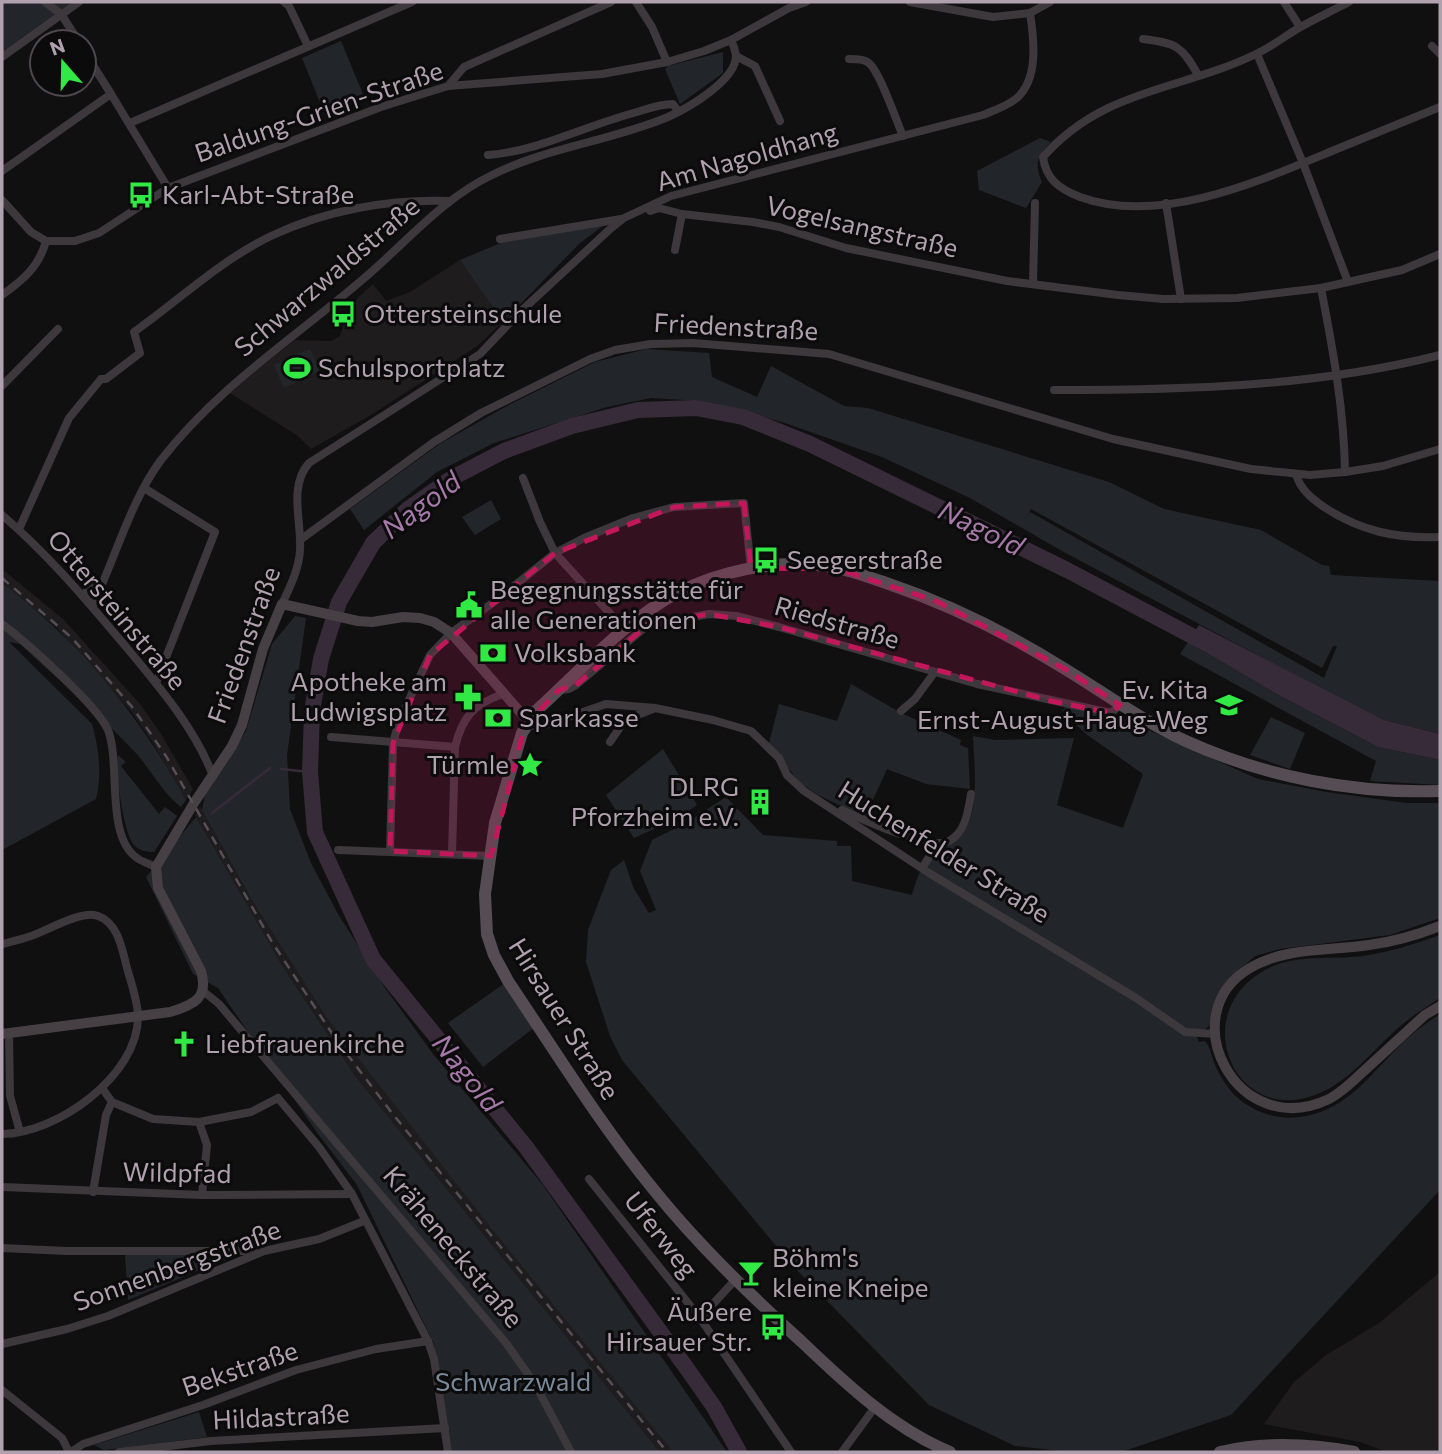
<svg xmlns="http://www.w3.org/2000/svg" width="1442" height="1454" viewBox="0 0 1442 1454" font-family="Commissioner,sans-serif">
	<rect width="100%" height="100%" fill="#111010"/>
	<!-- built -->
	<g fill="#1e1c1d">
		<polygon points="460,260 503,322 476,347 371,415 311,449 298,436 228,392 295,340 331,341 340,336 350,305 373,284 386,301 410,292"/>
		<polygon points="2,569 63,619 141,705 161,734 193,789 186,800 151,740 131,711 56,627 2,583"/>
		<polygon points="200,806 253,902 326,1017 673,1452 660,1452 356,1077 281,964 246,906 195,815"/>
		<polygon points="1440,1272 1440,1452 1387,1452 1360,1442 1264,1424 1294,1382 1326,1355 1379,1323"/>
	</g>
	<!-- green -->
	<g fill="#22262a" fill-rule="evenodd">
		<polygon points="2,2 72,2 2,52"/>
		<polygon points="341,41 365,99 325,115 302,58"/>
		<polygon points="723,52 723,73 680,104 665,69 668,66"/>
		<path d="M1040,138l11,4c-14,14 -17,22 -9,40l-16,26 -47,-18 -2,-19z"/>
		<polygon points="605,224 579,244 503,322 460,260 503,242"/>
		<polygon points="310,349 320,371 284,388 274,365"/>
		<path d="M647,349l62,4 3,24 45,20 14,-31 73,40 24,2 241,74 55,27 97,21 61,35 7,1 2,9 109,6v153l-56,-14 -46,-22 -276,-147 -92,-53 -88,-41 -100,-35 -81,-21 -50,-3 -44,9 -113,36 -57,29 -73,58 -14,-21 91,-66 68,-38 86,-43zM1031,509l291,159 11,-22h4l-13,32 -294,-166 -3,4z"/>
		<polygon points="491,500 501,519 475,535 462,517"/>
		<path d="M2,583c78,59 137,132 184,217l-5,7c-20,-15 -31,-40 -49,-58 -35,-37 -75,-70 -112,-105l-11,-2 83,82c7,23 10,52 4,75l-94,51z"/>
		<polygon points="295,616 306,618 287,755 290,809 311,863 338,914 383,985 433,1054 543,1185 727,1452 673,1452 492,1229 326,1017 253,902 202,810 205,795 246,731 272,644"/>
		<polygon points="1188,642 1282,697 1378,747 1440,760 1440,785 1370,781 1376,761 1180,654"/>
		<polygon points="851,684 901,713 961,740 960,745 968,748 970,789 926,784 887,769 865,817 818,795 799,782 769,743 779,704 837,721"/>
		<path d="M1066,707l50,6 30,16 112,50 68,13 81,11h33v115l-50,17 -110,14 -25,7 -27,24 -10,18 -9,28 -12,11 2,5 6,-1c5,6 6,12 8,19 5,14 16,31 27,40 20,15 42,21 66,16 47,-9 70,-50 104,-80 9,-8 20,-15 30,-22v176l-209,225 -110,37h-52l-54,-6 -86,-41 -138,-141 -169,-204 -12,-24 -24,-74 2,-32 23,-60 13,-10 10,29 15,24 7,-3 -16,-39 12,-31 34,-17 40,-26 37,38 74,6v5h14l1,35 60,14c5,-17 12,-40 30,-49 8,-4 16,-6 22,-14 16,-23 10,-69 9,-96l22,4 79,-2 -17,67 66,23 20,-54 -57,-40 -24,-23z"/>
		<polygon points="1271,717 1305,733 1290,769 1250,755"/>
		<polygon points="663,749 697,805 678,818 634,838 606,795"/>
		<path d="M118,755l8,7 -5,4 38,48 6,-7 12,9 -23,36c-7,0 -14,-1 -20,-7 -10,-10 -20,-77 -16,-90z"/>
		<polygon points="196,817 281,964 356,1077 660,1452 452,1452 434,1344 357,1185 318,1134 218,988 193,974 146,877"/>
		<path d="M1440,935v63c-15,10 -30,19 -43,31 -26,23 -49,54 -82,66 -82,31 -130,-85 -46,-127 28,-14 64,-8 94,-12 27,-4 52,-12 77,-21z"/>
		<polygon points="505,983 535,1027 483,1067 448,1023"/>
		<polygon points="238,1254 128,1300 125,1255"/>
		<polygon points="199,1412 207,1437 104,1450 94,1445"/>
	</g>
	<!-- water -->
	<polygon fill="#372a39" points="1199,625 1384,720 1440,734 1440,760 1378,747 1282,697 1188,642"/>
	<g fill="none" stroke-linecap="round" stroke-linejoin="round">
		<!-- stream -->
		<g stroke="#372a39" stroke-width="2.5">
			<polyline points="281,769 310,772"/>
			<polyline points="212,813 270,768"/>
		</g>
		<!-- river -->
		<polyline stroke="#372a39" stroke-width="16" points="739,1452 714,1407 688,1370 526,1147 373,959 315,832 310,772 312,711 321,659 339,602 373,543 408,509 452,478 504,451 572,426 638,410 696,408 743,417 810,444 1067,570 1211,646"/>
		<!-- street -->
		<g stroke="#3d383b" stroke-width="8">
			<polyline points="45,2 61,14 79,42"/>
			<polyline points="284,2 289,6 308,46"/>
			<polyline points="636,2 652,27 667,62"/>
			<polyline points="910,2 993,17 1030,13 1050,2"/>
			<polyline points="1284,2 1300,27"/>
			<path d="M1349,2c-17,9 -35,17 -52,27 -13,8 -26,18 -41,25 -76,37 -152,34 -213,103 3,23 17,32 37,40 79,29 180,-16 252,-46 36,-15 72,-29 108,-44"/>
			<path d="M1143,39c33,4 39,7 55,36"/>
			<polyline points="1432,46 1440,54"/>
			<polyline points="84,51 111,94"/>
			<polyline points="1257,54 1303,163 1348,282"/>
			<polyline points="736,56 755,66 780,121"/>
			<polyline points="2,57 79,2"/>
			<path d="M849,59c8,0 16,0 21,5 11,11 26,56 33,72"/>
			<polyline points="448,86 464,67 611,2"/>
			<polyline points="130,123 412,2"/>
			<path d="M488,155c50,-4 95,-28 142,-41 15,-4 28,-10 43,-10l5,7"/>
			<polyline points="2,171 111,94 168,188"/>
			<polyline points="2,200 31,232 46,241 75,241 99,233 168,188 381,107 448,86 602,74 667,62 704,51 731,40 789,8 806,2"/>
			<polyline points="1166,203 1181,299"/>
			<polyline points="650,211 659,208 682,214 753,222 779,227 846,248 1007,281 1118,295 1163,299 1237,298 1321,288 1402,270 1440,254"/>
			<polyline points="500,239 621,219"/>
			<polyline points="675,250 682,214"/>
			<polyline points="1033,284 1035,203"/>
			<path d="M1321,288c12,62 23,121 24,184"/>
			<path d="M2,295c21,-15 37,-28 44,-54"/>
			<polyline points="2,386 58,329"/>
			<path d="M1054,390c130,0 260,-3 386,-35"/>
			<path d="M1296,474c4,15 15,24 28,33 36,24 73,32 116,30"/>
			<polyline points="523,478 540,522 555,553 625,630"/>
			<polyline points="144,488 215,532 156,683"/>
			<path d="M2,515c47,40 85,86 125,133 32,39 68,80 86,128"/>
			<path d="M19,529l50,-111 32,-39h5l34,-26 -6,-21c45,-32 87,-72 137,-96 55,-26 118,-37 178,-35"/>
			<polyline points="300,540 434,442 481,413 590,359 615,350 651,344 693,343 829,354 1113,439 1251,469 1310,475 1345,472 1383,466 1440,449"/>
			<path d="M100,589l-8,-3c-7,4 -7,7 -5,14l7,3 8,-6 -2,-8c18,-41 34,-93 61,-129 58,-75 138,-125 208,-186 40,-35 75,-76 123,-99 56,-28 119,-34 176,-58 20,-9 69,-37 68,-62 -1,-5 -3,-11 -5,-15"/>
			<path d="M282,604c8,-17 17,-35 18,-54 2,-28 -12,-63 9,-87l171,-109 38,-40 91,-84 15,-12 47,-22 312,-81c12,-5 24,-9 34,-17 22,-20 17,-59 13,-85"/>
			<path d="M2,624c23,17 95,81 106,106 13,33 -3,106 29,128 5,4 13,6 19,9"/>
			<polyline points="560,690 569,689 576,685 648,625 709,614 736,616 779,627 977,684 1111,713 1120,705"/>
			<polyline points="901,711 915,699 934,673"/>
			<polyline points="528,721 537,728 606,704 655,708 713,720 751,731 779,758 787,775 804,791 929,873 1136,998 1185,1032 1215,1034"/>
			<polyline points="331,737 455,747"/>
			<polyline points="610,742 625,720 653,709"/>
			<path d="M842,810c20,9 88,41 107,31 17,-9 19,-30 22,-47"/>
			<polyline points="338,850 491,856"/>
			<polyline points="390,851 393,743 399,721 430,655 451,633 498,599 555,553 584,538 633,518 674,507 744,503 751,568"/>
			<path d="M452,854l3,-107c7,-30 19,-43 48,-53"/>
			<polyline points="922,868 937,845"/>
			<path d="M2,944c8,-2 17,-4 26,-7 17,-5 54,-28 70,-21 18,6 23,28 27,44 4,18 13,39 13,57 0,59 -82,117 -136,117"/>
			<polyline points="203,991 219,1004 506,1343 535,1384 571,1452"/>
			<polyline points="9,1033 10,1096 20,1132"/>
			<polyline points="102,1088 112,1102 153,1119 199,1122 251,1112 278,1098"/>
			<polyline points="278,1098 319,1147 352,1194 428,1341 434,1359 448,1452"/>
			<polyline points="199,1122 207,1145 202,1195"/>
			<polyline points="589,1179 700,1318 791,1452"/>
			<polyline points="2,1187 202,1195 352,1194"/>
			<polyline points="93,1192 106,1115 112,1102"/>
			<polyline points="2,1248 66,1251 261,1251"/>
			<polyline points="700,1318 736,1279"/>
			<polyline points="2,1344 67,1329 108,1316 264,1251 319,1239 364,1221"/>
			<polyline points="2,1390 62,1438 69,1452"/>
			<polyline points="71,1452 83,1444 203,1405 296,1370 376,1349 428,1341"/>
			<polyline points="119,1452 211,1441 445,1428"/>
			<polyline points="842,1452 875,1407"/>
		</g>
		<!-- secondary -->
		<g stroke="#463f44" stroke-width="10">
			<path d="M1440,926c-23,9 -47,16 -71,19 -40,6 -84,2 -119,23 -79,46 -13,175 79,131 14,-7 26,-20 37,-30 20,-18 39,-36 59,-54l15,-9"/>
			<path d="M2,1034l168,-22c24,-7 39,-14 31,-41l-43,-83 -2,-21 38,-64 38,-57 10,-21 21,-76 19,-45 76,17 14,1 31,-5 17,1 14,4 17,11 77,88"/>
		</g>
		<!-- primary -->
		<g stroke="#554d53" stroke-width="12">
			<path d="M950,1452c-57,-24 -103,-67 -148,-110 -52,-47 -104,-97 -148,-152 -54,-66 -99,-139 -146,-209l-14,-26 -7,-21 -2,-40 10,-71 27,-90 14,-22c45,-41 89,-91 143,-119 42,-21 91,-31 138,-27 25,2 49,11 72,19 62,21 120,50 176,85 41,25 79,53 123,73 78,35 166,52 252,49"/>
			<path d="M1220,1452c43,-10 91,-8 134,0"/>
		</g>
		<!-- rail -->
		<polyline stroke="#574f55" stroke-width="2.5" stroke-dasharray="9 7" stroke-linecap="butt" points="2,578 72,638 133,708 166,756 272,942 337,1041 392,1113 667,1452"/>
	</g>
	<!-- marked area -->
	<path fill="#c2185b" fill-opacity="0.2" stroke="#c2185b" stroke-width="5" stroke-dasharray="14 9" stroke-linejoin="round" d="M744,503l7,65 87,1 98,32 129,68 55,36 -9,8 -60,-12 -272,-74 -70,-13 -61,11 -72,60 -17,5 -34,36 -34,130 -101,-5 3,-108 37,-88 125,-102 119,-46z"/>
	<!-- icons -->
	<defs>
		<g id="bus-bare" transform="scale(2.1)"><path d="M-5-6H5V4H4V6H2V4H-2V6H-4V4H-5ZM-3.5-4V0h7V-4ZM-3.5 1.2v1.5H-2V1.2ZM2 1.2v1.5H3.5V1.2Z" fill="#31e845" stroke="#0c0b0b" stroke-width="2.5" paint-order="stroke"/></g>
		<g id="stadium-bare" transform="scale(2.1)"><path d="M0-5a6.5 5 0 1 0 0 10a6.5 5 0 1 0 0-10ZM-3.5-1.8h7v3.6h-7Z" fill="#31e845" stroke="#0c0b0b" stroke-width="2.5" paint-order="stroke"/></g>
		<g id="civic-bare" transform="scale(2.1)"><path d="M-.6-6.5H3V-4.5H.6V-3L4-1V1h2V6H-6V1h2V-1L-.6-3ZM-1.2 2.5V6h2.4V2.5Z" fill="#31e845" stroke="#0c0b0b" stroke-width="2.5" paint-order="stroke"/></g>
		<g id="bank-bare" transform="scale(2.1)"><path d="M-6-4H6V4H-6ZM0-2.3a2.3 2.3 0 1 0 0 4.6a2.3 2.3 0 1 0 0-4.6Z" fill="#31e845" stroke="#0c0b0b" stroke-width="2.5" paint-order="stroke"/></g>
		<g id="pharmacy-bare" transform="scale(2.1)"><path d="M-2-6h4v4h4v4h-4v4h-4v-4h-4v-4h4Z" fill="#31e845" stroke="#0c0b0b" stroke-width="2.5" paint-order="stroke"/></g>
		<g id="school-bare" transform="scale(2.1)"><path d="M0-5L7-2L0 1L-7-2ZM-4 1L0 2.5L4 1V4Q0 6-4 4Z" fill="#31e845" stroke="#0c0b0b" stroke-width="2.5" paint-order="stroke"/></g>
		<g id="sight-bare" transform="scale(2.1)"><path d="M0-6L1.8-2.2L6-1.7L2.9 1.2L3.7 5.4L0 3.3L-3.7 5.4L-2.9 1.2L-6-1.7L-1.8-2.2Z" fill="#31e845" stroke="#0c0b0b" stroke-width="2.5" paint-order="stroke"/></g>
		<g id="building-bare" transform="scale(2.1)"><path d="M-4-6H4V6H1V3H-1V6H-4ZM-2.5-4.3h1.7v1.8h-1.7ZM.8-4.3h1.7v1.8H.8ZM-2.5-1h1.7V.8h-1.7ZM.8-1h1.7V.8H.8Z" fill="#31e845" stroke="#0c0b0b" stroke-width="2.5" paint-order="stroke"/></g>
		<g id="church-bare" transform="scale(2.1)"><path d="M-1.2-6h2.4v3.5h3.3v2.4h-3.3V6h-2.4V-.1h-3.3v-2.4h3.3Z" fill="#31e845" stroke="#0c0b0b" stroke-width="2.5" paint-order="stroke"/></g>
		<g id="bar-bare" transform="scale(2.1)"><path d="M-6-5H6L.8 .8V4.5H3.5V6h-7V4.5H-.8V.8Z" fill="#31e845" stroke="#0c0b0b" stroke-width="2.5" paint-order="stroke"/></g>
	</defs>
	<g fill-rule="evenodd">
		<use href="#bus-bare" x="141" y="195"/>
		<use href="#bus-bare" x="343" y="314"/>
		<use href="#stadium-bare" x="297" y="368"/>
		<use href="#bus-bare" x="766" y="560"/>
		<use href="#civic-bare" x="469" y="605"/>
		<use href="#bank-bare" x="493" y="653"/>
		<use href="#pharmacy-bare" x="468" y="697"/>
		<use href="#school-bare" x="1229" y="705"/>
		<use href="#bank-bare" x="498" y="718"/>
		<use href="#sight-bare" x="530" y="765"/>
		<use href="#building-bare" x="760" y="802"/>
		<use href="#church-bare" x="184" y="1044"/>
		<use href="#bar-bare" x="751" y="1273"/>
		<use href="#bus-bare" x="773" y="1327"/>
	</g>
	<g text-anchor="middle" stroke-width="6" stroke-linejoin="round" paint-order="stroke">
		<!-- street labels -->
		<g font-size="26" fill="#b1a1af" stroke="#0c0b0b">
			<text transform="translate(319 112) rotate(-19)" y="9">Baldung-Grien-Straße</text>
			<text transform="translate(747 157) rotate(-16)" y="9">Am Nagoldhang</text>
			<text transform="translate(862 227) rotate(13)" y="9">Vogelsangstraße</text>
			<text transform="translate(327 277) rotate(-40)" y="9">Schwarzwaldstraße</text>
			<text transform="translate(736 327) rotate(3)" y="9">Friedenstraße</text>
			<text transform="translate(117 610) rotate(50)" y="9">Ottersteinstraße</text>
			<text transform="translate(837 623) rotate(16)" y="9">Riedstraße</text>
			<text transform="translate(244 645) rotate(-70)" y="9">Friedenstraße</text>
			<text transform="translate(944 852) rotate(32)" y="9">Huchenfelder Straße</text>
			<text transform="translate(564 1019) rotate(58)" y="9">Hirsauer Straße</text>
			<text transform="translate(177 1173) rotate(1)" y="9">Wildpfad</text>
			<text transform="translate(661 1235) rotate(52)" y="9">Uferweg</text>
			<text transform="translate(453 1247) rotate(50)" y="9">Kräheneckstraße</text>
			<text transform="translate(177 1266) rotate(-20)" y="9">Sonnenbergstraße</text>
			<text transform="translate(240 1369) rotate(-19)" y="9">Bekstraße</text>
			<text transform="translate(281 1417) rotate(-3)" y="9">Hildastraße</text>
		</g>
		<!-- poi labels -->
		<g font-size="26" fill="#b1a1af" stroke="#0c0b0b" text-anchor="start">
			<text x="162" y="204">Karl-Abt-Straße</text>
			<text x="364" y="323">Ottersteinschule</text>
			<text x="318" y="377">Schulsportplatz</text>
			<text x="787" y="569">Seegerstraße</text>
			<text x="490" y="599">Begegnungsstätte für<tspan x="490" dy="30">alle Generationen</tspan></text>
			<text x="514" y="662">Volksbank</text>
			<text x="447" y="691" text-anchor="end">Apotheke am<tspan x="447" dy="30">Ludwigsplatz</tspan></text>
			<text x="1208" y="699" text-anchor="end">Ev. Kita<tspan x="1208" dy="30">Ernst-August-Haug-Weg</tspan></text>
			<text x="519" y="727">Sparkasse</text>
			<text x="509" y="774" text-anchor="end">Türmle</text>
			<text x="739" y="796" text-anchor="end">DLRG<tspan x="739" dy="30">Pforzheim e.V.</tspan></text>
			<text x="205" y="1053">Liebfrauenkirche</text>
			<text x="772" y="1267">Böhm's<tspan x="772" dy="30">kleine Kneipe</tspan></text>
			<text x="752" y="1321" text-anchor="end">Äußere<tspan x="752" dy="30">Hirsauer Str.</tspan></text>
		</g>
		<!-- park labels -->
		<g font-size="26" fill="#798a9c" stroke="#0c0b0b">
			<text x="513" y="1391">Schwarzwald</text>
		</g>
		<!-- water labels -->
		<g font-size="28" font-style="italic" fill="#a779ab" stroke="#0c0b0b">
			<text transform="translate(421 505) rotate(-37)" y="10">Nagold</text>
			<text transform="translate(981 528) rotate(26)" y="10">Nagold</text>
			<text transform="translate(467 1073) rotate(51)" y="10">Nagold</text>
		</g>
	</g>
	<!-- border -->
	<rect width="1442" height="1454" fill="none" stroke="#b1a1af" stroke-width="7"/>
	<!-- north arrow -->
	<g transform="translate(63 63) rotate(340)"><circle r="33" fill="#0c0b0b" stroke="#4e474d" stroke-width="2"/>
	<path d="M0-5L12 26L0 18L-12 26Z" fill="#31e845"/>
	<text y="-10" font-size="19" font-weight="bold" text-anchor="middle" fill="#b1a1af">N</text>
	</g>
</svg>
